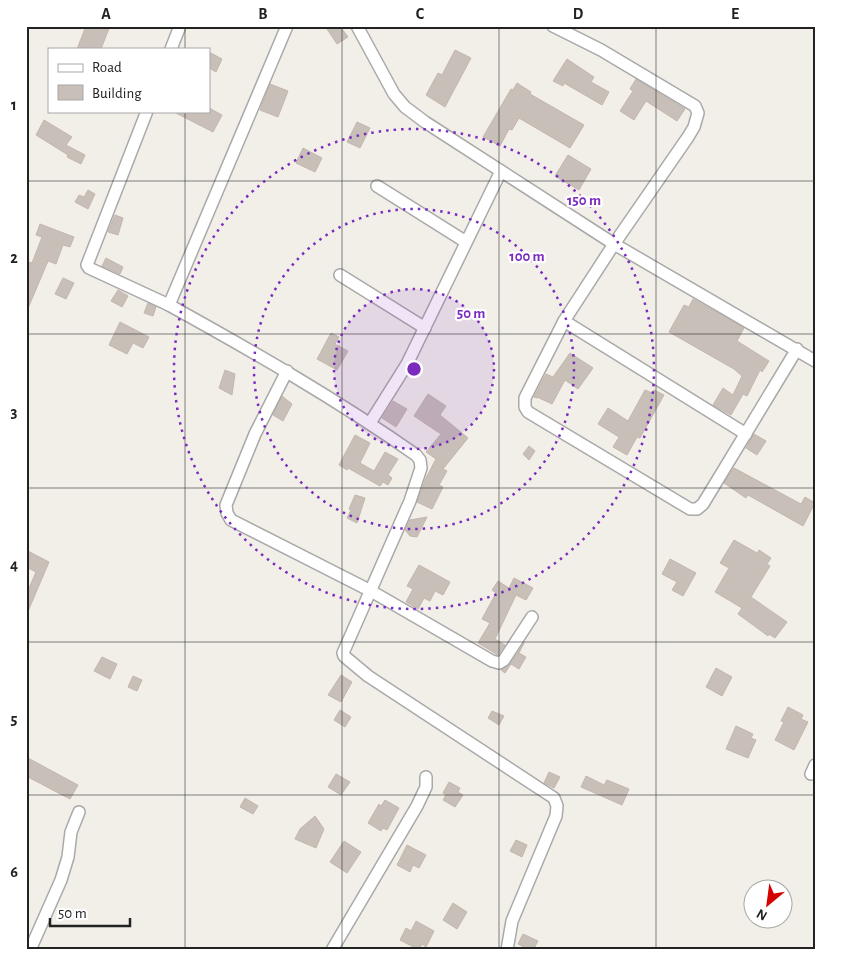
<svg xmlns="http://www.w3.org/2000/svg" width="841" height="976" viewBox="0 0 841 976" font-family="'Alegreya Sans',sans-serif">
	<rect width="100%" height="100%" fill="#f2efe9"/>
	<!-- building -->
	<g fill="#c7bfb8" stroke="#c4b6ab">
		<polygon points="86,26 110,26 101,49 77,49"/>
		<polygon points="325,26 340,26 348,37 337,44"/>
		<polygon points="455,50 471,58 445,107 426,95 438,73 442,75"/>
		<polygon points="209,52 222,59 216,72 209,68"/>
		<polygon points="567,59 594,77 591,82 609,92 602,105 564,83 563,86 553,81"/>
		<polygon points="636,79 685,109 677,121 646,101 634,120 620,111 633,91 630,89"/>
		<polygon points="517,83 531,92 530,94 584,125 570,148 519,118 512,130 509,129 500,146 483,137 511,89 513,90"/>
		<polygon points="270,84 288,91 278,117 260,110"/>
		<polygon points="209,108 222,115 213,132 172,111 209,111"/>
		<polygon points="44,120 72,137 66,145 85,155 81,164 67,157 68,155 36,135"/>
		<polygon points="357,122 370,128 360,148 347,142"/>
		<polygon points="303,148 322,158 315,172 296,163"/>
		<polygon points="568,155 591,169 579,190 555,176"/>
		<polygon points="88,190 95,194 88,209 75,202 79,195 84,197"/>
		<polygon points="115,215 123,218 118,235 108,232"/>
		<polygon points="40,224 74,237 70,247 63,245 56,264 48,261 26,313 26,272 30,262 32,263 42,237 36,235"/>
		<polygon points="106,258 123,267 120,274 102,266"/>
		<polygon points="63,278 74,283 66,299 55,294"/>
		<polygon points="118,290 128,296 122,307 111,301"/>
		<polygon points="693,299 744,328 737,341 769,361 762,372 760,370 747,396 743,394 731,415 713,405 723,388 733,395 742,376 734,369 669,332 684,305 689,307"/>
		<polygon points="148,303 156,307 153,316 144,313"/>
		<polygon points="120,322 149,337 143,348 133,343 127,354 109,345"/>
		<polygon points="331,333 339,337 335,344 348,351 337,370 317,359"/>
		<polygon points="570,353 593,368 578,389 565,380 552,404 537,397 537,398 534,397 546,374 553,377"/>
		<polygon points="225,370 235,374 232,395 219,388"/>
		<polygon points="645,390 652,393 654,390 664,395 640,438 637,437 627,455 613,447 619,437 598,424 608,408 628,421"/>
		<polygon points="428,394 446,406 440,415 468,438 443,469 447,471 439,485 443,487 432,509 417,502 426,478 436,459 426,452 441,434 414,416"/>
		<polygon points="282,396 292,404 283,421 273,415"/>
		<polygon points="393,401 407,409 396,427 382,418"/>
		<polygon points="754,434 766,441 757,455 746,448"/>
		<polygon points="355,435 370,443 360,463 374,471 385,452 398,459 388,475 392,478 388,485 383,482 380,486 348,468 347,470 339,465"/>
		<polygon points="529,446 535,451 529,460 523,454"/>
		<polygon points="734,468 801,504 805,497 815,503 803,526 748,495 746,498 724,483"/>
		<polygon points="355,495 365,498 357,523 347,518 351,510 349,509"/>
		<polygon points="427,517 417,537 410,536 405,530 410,520"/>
		<polygon points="734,540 757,553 759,550 771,558 767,564 770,566 751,597 787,622 775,638 769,634 768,636 738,614 742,608 715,592 729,568 720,563"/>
		<polygon points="26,550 49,562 26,616 26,595 36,572 26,567"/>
		<polygon points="670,559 696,573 683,596 672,590 677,582 662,574"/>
		<polygon points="419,565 450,582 443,595 435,591 430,601 424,598 418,609 406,602 413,589 407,586"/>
		<polygon points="514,578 533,588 526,600 516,595 495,639 505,645 498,655 478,643 490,623 482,619 496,593 492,590 498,581 509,588"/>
		<polygon points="524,643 519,653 526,657 519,669 511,664 505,673 501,670 510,664"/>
		<polygon points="102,657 117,664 110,679 94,671"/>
		<polygon points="716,668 732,677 722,696 706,687"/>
		<polygon points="341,675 352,682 341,702 328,695"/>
		<polygon points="133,676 142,680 137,691 128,687"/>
		<polygon points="788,707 803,715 801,719 808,722 794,750 775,740 784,722 781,721"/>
		<polygon points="340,710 351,717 345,727 334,720"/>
		<polygon points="492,711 504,716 499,725 488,718"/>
		<polygon points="736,726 753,734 751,738 756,740 748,758 726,749"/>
		<polygon points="26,757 78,785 70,799 26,776"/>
		<polygon points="549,772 560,777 554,788 544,783"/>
		<polygon points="336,774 350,782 341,795 328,787"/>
		<polygon points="586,776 604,785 607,780 629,789 622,805 581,787"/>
		<polygon points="449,782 460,788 458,792 463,795 455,807 443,800 446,795 443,793"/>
		<polygon points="245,798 258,806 253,814 240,807"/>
		<polygon points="385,800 399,808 387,830 383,828 381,831 368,823 379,804 381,806"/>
		<polygon points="315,816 324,829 316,848 295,839 300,829"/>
		<polygon points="516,840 527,845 522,857 510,851"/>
		<polygon points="344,841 361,852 347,873 330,862"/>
		<polygon points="407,845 426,855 419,868 413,865 410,872 397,865"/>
		<polygon points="453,903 467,912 457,929 443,920"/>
		<polygon points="416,921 434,931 426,947 422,944 419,950 400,940 406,928 411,931"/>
		<polygon points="523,934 538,941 533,950 522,950 524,947 518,944"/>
	</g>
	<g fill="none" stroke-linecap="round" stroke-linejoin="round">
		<!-- street casing -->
		<g stroke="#a9a9a9" stroke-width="14">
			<g id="street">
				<polyline points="357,26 394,94 405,107 425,122 614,244 815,361"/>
				<polyline points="553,26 601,50 695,106 698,113 694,127 688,137 614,244 564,321 525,398 525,407 528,412 690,509 697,509 703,504 797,349"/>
				<polyline points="171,49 180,26"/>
				<polyline points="147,111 87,265 89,268 169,305 287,26"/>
				<polyline points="377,186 466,242"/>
				<polyline points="340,275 425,328"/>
				<path d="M169,305c85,47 167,94 247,150l4,5 1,8 -11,33 -67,152 1,3 24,20 186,122 3,8 -1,10 -44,105 -5,29"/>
				<polyline points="564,321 746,434"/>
				<polyline points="287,371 255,434 226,505 227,513 231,520 371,591 492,661 499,663 504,660 532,617"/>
				<polyline points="370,423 407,364 501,171"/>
				<polyline points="811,774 815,765"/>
				<polyline points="30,950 61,880 68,857 71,832 79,812"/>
				<polyline points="332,950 417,806 426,787 426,777"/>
			</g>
		</g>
		<!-- street -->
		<use href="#street" stroke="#fff" stroke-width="11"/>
	</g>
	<!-- grid -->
	<path fill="none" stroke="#222" stroke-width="1" stroke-opacity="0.55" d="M185,26v23M342,26v924M499,26v924M656,26v924M185,111v839M26,181h789M26,334h789M26,488h789M26,642h789M26,795h789"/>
	<!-- distance rings -->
	<circle cx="414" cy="369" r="80" fill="#7b2cbf" fill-opacity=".12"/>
	<g fill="none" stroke="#7b2cbf" stroke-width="2.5" stroke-dasharray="2.5 5">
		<circle cx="414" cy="369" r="80"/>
		<circle cx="414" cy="369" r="160"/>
		<circle cx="414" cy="369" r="240"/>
	</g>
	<circle cx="414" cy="369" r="8" fill="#7b2cbf" stroke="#fff" stroke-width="2.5"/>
	<g font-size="15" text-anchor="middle" font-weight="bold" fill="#7b2cbf" stroke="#fff" stroke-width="4.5" stroke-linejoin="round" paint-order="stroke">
		<text x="584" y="205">150 m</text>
		<text x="527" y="261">100 m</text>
		<text x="471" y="318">50 m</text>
	</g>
	<!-- border -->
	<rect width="841" height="976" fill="none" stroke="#ffffff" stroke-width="55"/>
	<!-- legend -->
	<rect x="48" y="48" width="162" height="65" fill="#ffffff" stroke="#a7a7a7"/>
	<rect x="58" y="64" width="25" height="8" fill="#ffffff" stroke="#a7a7a7"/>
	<text x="92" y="72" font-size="15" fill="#222222">Road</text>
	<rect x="58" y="85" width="25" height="15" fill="#c7bfb8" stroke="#a7a7a7"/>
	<text x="92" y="98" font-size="15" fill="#222222">Building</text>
	<!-- north arrow -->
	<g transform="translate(768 904) rotate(209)"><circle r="24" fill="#ffffff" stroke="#a7a7a7"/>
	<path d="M0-4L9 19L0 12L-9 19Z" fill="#d40000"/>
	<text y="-8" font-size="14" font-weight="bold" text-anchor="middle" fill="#222222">N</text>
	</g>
	<!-- scale -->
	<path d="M50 918v8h80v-8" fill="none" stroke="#222222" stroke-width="2.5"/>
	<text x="58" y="918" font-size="15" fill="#222222" stroke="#ffffff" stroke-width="4" paint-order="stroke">50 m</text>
	<rect x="28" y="28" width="786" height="920" fill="none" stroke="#222" stroke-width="2"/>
	<g font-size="16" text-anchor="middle" font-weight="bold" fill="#222">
		<text x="106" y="19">A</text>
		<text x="263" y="19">B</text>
		<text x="420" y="19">C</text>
		<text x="578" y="19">D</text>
		<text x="735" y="19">E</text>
		<text x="14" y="110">1</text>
		<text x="14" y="263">2</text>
		<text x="14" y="417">3</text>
		<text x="14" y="570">4</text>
		<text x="14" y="724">5</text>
		<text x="14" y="877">6</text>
	</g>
</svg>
